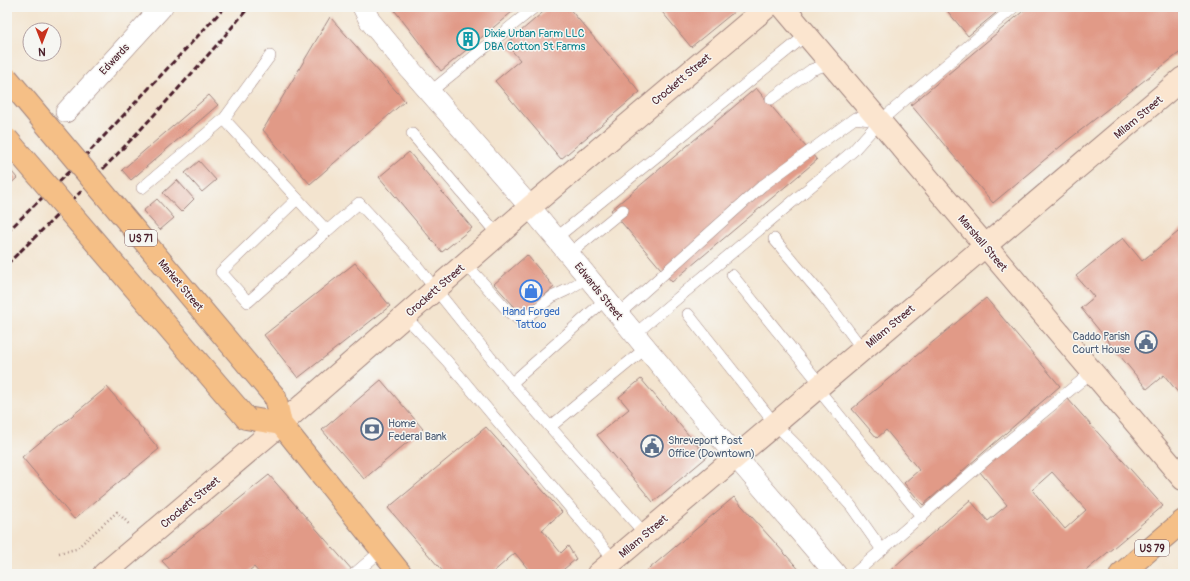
<svg xmlns="http://www.w3.org/2000/svg" width="1190" height="581" viewBox="0 0 1190 581" font-family="Pangolin,sans-serif">
	<rect width="100%" height="100%" fill="#f6f6f2"/>
	<filter id="ink" filterUnits="userSpaceOnUse"><feTurbulence type="fractalNoise" baseFrequency=".025" numOctaves="2"/><feDisplacementMap in="SourceGraphic" scale="8" xChannelSelector="R" yChannelSelector="G"/><feConvolveMatrix kernelMatrix="1 2 1 2 8 2 1 2 1" color-interpolation-filters="sRGB"/></filter>
	<filter id="wash" filterUnits="userSpaceOnUse"><feTurbulence type="fractalNoise" baseFrequency=".012" numOctaves="4" result="noise"/><feDisplacementMap in="SourceGraphic" scale="16" xChannelSelector="R" yChannelSelector="G"/><feGaussianBlur stdDeviation="0.9" result="paint"/><feColorMatrix in="noise" values="0 0 0 0 0 0 0 0 0 0 0 0 0 0 0 0 0 1.4 0 .05"/><feComposite in="paint" operator="in"/></filter>
	<g filter="url(#wash)">
		<rect width="100%" height="100%" fill="#f3e4cf"/>
		<g id="blocks">
			<!-- building -->
			<g fill="#e19a87" fill-rule="evenodd">
				<polygon points="392,7 518,7 441,71"/>
				<polygon points="549,7 568,7 640,92 561,159 495,81 520,60 506,44"/>
				<polygon points="658,7 740,7 691,47"/>
				<polygon points="944,7 991,7 996,13 968,36"/>
				<polygon points="1028,7 1177,7 1183,15 1183,50 1067,141 993,203 911,105"/>
				<polygon points="330,17 405,101 310,184 263,130"/>
				<polygon points="756,88 817,160 672,282 611,210"/>
				<polygon points="209,95 218,105 131,180 122,170"/>
				<polygon points="409,152 472,228 442,252 379,177"/>
				<polygon points="199,161 216,180 202,192 185,173"/>
				<polygon points="7,166 17,178 7,187"/>
				<polygon points="177,180 194,199 181,212 163,193"/>
				<polygon points="157,199 174,218 160,230 143,211"/>
				<polygon points="1183,228 1183,393 1180,395 1164,375 1147,389 1081,308 1094,297 1076,276 1123,238 1142,261"/>
				<polygon points="527,255 554,287 522,315 494,284"/>
				<polygon points="355,263 390,306 298,378 264,335"/>
				<polygon points="986,298 1060,386 923,505 904,483 919,470 886,430 877,438 852,409"/>
				<polygon points="641,379 707,457 653,502 597,435 629,409 619,397"/>
				<polygon points="381,380 423,429 364,479 322,430"/>
				<polygon points="107,387 159,449 74,519 22,457"/>
				<path d="M1067,398l96,108 -81,68h-196l84,-74 18,21 19,-16 -27,-33zM1052,472l34,38 -21,19 -33,-39z"/>
				<polygon points="486,427 562,512 542,530 561,553 568,546 576,559 558,574 532,574 515,553 491,574 445,574 388,508"/>
				<polygon points="269,475 353,571 350,574 260,574 254,567 245,574 174,574 162,561"/>
				<polygon points="734,497 803,574 643,574"/>
			</g>
		</g>
	</g>
	<g filter="url(#ink)">
		<use href="#blocks" fill-opacity="0" stroke="#9e827d" stroke-width="1"/>
		<g fill="none" stroke-linecap="round" stroke-linejoin="round">
			<!-- lane casing -->
			<g stroke="#9e827d" stroke-width="12">
				<g id="lane">
					<polyline points="430,92 535,7"/>
					<polyline points="771,99 811,70 831,63"/>
					<polyline points="224,119 270,56"/>
					<polyline points="412,134 498,235"/>
					<polyline points="142,188 224,119 327,231 359,203 413,261 506,377 645,534"/>
					<polyline points="297,199 221,272 248,302 327,231"/>
					<polyline points="556,238 800,40 810,38"/>
					<polyline points="774,239 825,299 863,350"/>
					<polyline points="569,254 623,210"/>
					<polyline points="465,263 510,313 520,320 529,315 552,297 569,289 588,277"/>
					<polyline points="732,275 821,385"/>
					<polyline points="619,314 762,186 855,118 877,121"/>
					<polyline points="688,314 775,424 805,454 851,506 882,550"/>
					<polyline points="405,316 447,361 614,560"/>
					<polyline points="635,334 853,151 880,121 1014,7"/>
					<polyline points="512,383 606,299"/>
					<polyline points="817,388 922,517"/>
					<polyline points="550,427 646,348"/>
					<polyline points="354,574 381,551"/>
					<polyline points="854,574 988,458 1092,372"/>
				</g>
			</g>
			<!-- street casing -->
			<g stroke="#9e827d" stroke-width="22">
				<g id="street">
					<polyline points="363,7 370,21 408,67 530,207 736,457 836,574"/>
					<polyline points="66,112 162,7"/>
				</g>
			</g>
			<!-- secondary casing -->
			<g stroke="#9e827d" stroke-width="24">
				<g id="secondary">
					<polyline points="783,7 1183,479"/>
					<polyline points="104,574 281,424 530,207 767,7"/>
					<polyline points="598,574 1183,78"/>
				</g>
			</g>
			<!-- primary casing -->
			<g stroke="#9e827d" stroke-width="24">
				<g id="primary">
					<polyline points="275,397 281,424 401,574"/>
					<polyline points="246,418 281,424"/>
					<polyline points="1121,574 1183,521"/>
				</g>
			</g>
			<!-- path -->
			<polyline stroke="#9e827d" stroke-width="2.5" stroke-dasharray="1 3" stroke-linecap="butt" points="59,553 76,549 117,512 130,525"/>
			<!-- lane -->
			<use href="#lane" stroke="#fff" stroke-width="11"/>
			<!-- street -->
			<use href="#street" stroke="#fff" stroke-width="21"/>
			<!-- secondary -->
			<use href="#secondary" stroke="#fbe5cf" stroke-width="22"/>
			<!-- primary -->
			<use href="#primary" stroke="#f5bf86" stroke-width="22"/>
			<!-- rail -->
			<g stroke="#4a1f2b" stroke-width="3" stroke-dasharray="6 3" stroke-linecap="butt">
				<polyline points="7,232 90,151 225,7"/>
				<path d="M7,264c85,-81 167,-167 242,-257"/>
			</g>
			<!-- primary-bridge casing -->
			<g stroke="#9e827d" stroke-width="24" stroke-linecap="butt">
				<g id="primary-bridge">
					<polyline points="7,78 275,397"/>
					<polyline points="7,139 246,418"/>
				</g>
			</g>
			<!-- primary-bridge -->
			<use href="#primary-bridge" stroke="#f5bf86" stroke-width="22"/>
		</g>
	</g>
	<!-- icons -->
	<defs>
		<g id="building-ring" transform="scale(1.15)"><circle r="9.5" fill="#f6f6f2" stroke="#0f9aa8" stroke-width="1.5"/><path d="M-4-6H4V6H1V3H-1V6H-4ZM-2.5-4.3h1.7v1.8h-1.7ZM.8-4.3h1.7v1.8H.8ZM-2.5-1h1.7V.8h-1.7ZM.8-1h1.7V.8H.8Z" fill="#0f9aa8"/></g>
		<g id="shop-ring" transform="scale(1.15)"><circle r="9.5" fill="#f6f6f2" stroke="#3f7fe0" stroke-width="1.5"/><path d="M-5-2.5h2.3a2.7 3.5 0 0 1 5.4 0H5L5.5 6h-11ZM-1.5-2.5h3a1.5 2.3 0 0 0-3 0Z" fill="#3f7fe0"/></g>
		<g id="civic-ring" transform="scale(1.15)"><circle r="9.5" fill="#f6f6f2" stroke="#5c6f8a" stroke-width="1.5"/><path d="M-.6-6.5H3V-4.5H.6V-3L4-1V1h2V6H-6V1h2V-1L-.6-3ZM-1.2 2.5V6h2.4V2.5Z" fill="#5c6f8a"/></g>
		<g id="bank-ring" transform="scale(1.15)"><circle r="9.5" fill="#f6f6f2" stroke="#5c6f8a" stroke-width="1.5"/><path d="M-6-4H6V4H-6ZM0-2.3a2.3 2.3 0 1 0 0 4.6a2.3 2.3 0 1 0 0-4.6Z" fill="#5c6f8a"/></g>
	</defs>
	<g fill-rule="evenodd">
		<use href="#building-ring" x="468" y="39"/>
		<use href="#shop-ring" x="531" y="291"/>
		<use href="#civic-ring" x="1146" y="342"/>
		<use href="#bank-ring" x="372" y="429"/>
		<use href="#civic-ring" x="652" y="446"/>
	</g>
	<g text-anchor="middle" stroke-width="3" stroke-linejoin="round" paint-order="stroke">
		<!-- shield labels -->
		<g fill="#f6f6f2" stroke="#7e6067" stroke-width="1">
			<rect x="125" y="230" width="32" height="16" rx="3"/>
			<rect x="1135" y="540" width="34" height="16" rx="3"/>
		</g>
		<g font-size="10" font-weight="bold" fill="#4a1f2b">
			<text x="141" y="242">US 71</text>
			<text x="1152" y="552">US 79</text>
		</g>
		<!-- culture labels -->
		<g font-size="11" fill="#0d838f" stroke="#f6f6f2" text-anchor="start">
			<text x="484" y="37">Dixie Urban Farm LLC<tspan x="484" dy="13">DBA Cotton St Farms</tspan></text>
		</g>
		<!-- street labels -->
		<g font-size="11" fill="#4a1f2b" stroke="#f6f6f2">
			<text transform="translate(114 59) rotate(-47)" y="4">Edwards</text>
			<text transform="translate(681 79) rotate(-40)" y="4">Crockett Street</text>
			<text transform="translate(1138 117) rotate(-40)" y="4">Milam Street</text>
			<text transform="translate(983 243) rotate(50)" y="4">Marshall Street</text>
			<text transform="translate(181 285) rotate(50)" y="4">Market Street</text>
			<text transform="translate(435 290) rotate(-41)" y="4">Crockett Street</text>
			<text transform="translate(599 291) rotate(51)" y="4">Edwards Street</text>
			<text transform="translate(890 326) rotate(-40)" y="4">Milam Street</text>
			<text transform="translate(190 502) rotate(-40)" y="4">Crockett Street</text>
			<text transform="translate(643 536) rotate(-40)" y="4">Milam Street</text>
		</g>
		<!-- shop labels -->
		<g font-size="11" fill="#366cbe" stroke="#f6f6f2">
			<text x="531" y="315">Hand Forged<tspan x="531" dy="13">Tattoo</tspan></text>
		</g>
		<!-- service labels -->
		<g font-size="11" fill="#4e5e75" stroke="#f6f6f2" text-anchor="start">
			<text x="1130" y="340" text-anchor="end">Caddo Parish<tspan x="1130" dy="13">Court House</tspan></text>
			<text x="388" y="427">Home<tspan x="388" dy="13">Federal Bank</tspan></text>
			<text x="668" y="444">Shreveport Post<tspan x="668" dy="13">Office (Downtown)</tspan></text>
		</g>
	</g>
	<!-- margin -->
	<rect width="1190" height="581" fill="none" stroke="#f6f6f2" stroke-width="24"/>
	<!-- north arrow -->
	<g transform="translate(42 42) rotate(180)"><circle r="19" fill="#f6f6f2" stroke="#b1a0a2"/>
	<path d="M0-3L7 15L0 10L-7 15Z" fill="#c8321e"/>
	<text y="-6" font-size="11" font-weight="bold" text-anchor="middle" fill="#4a1f2b">N</text>
	</g>
</svg>
